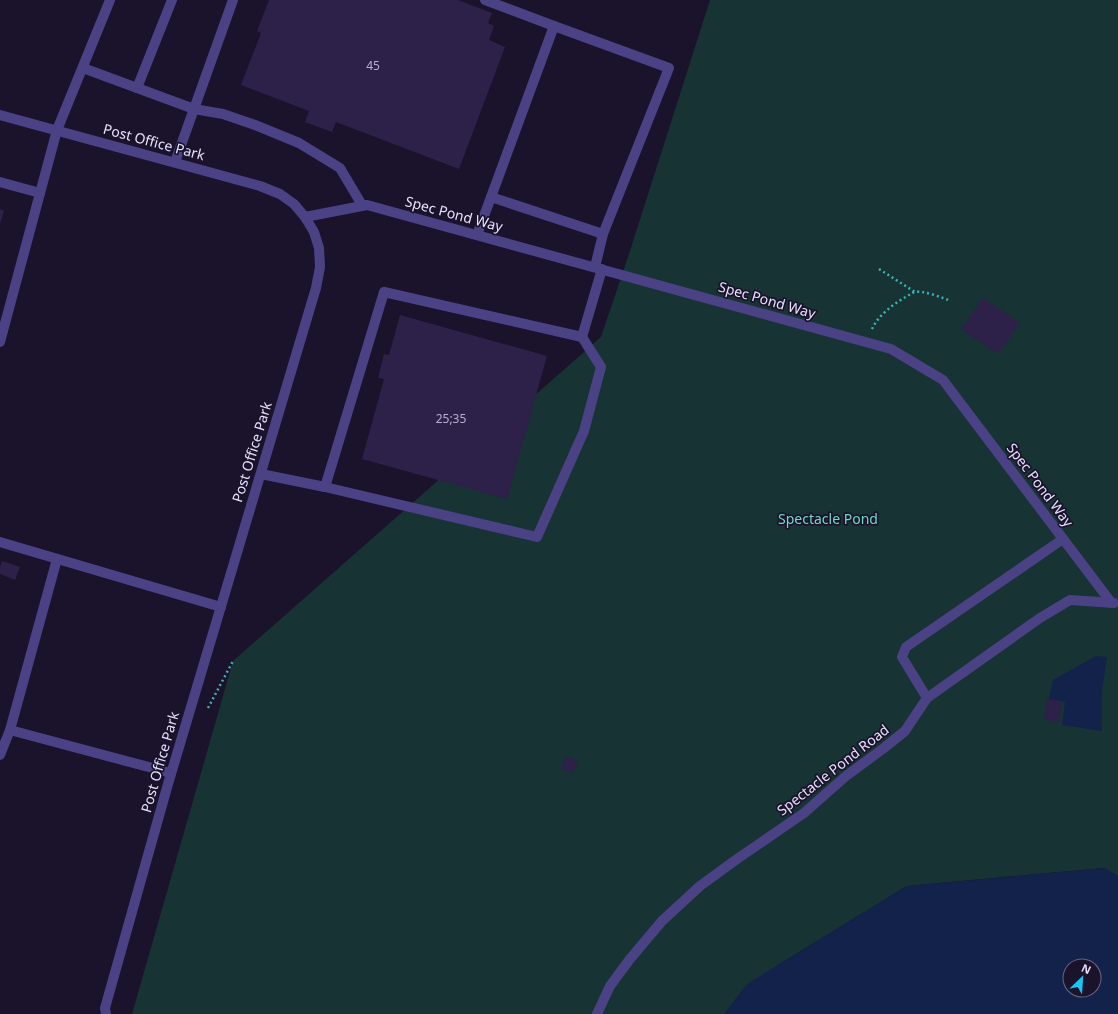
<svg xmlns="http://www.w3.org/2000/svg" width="1118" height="1014" viewBox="0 0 1118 1014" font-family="'Noto Sans',sans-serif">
	<rect width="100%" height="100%" fill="#1a132b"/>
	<!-- green -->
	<polygon fill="#173334" points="710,0 1118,0 1118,877 1104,868 907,886 778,965 725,1014 132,1014 233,661 601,337 628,257"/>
	<!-- water -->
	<g fill="#12224b" fill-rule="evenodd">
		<polygon points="1096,656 1107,657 1102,691 1102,731 1062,725 1065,702 1049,699 1053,680"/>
		<path d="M1105,868l13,8v138h-394l23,-30 160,-98zM1070,966h24v24h-24z"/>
	</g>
	<!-- building -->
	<g fill="#2d214a">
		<polygon points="269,0 458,0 492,13 488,23 494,26 489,40 505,47 459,169 336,122 332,132 305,122 309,111 241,85 261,33 257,31"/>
		<polygon points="0,209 4,211 0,224"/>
		<polygon points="983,298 1020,323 998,354 961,329"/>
		<polygon points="400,315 547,356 507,499 362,459 384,379 378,378 384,354 389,355"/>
		<polygon points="2,561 20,567 15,580 0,574 0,567"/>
		<polygon points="1047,699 1062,701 1059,722 1044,719"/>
		<polygon points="566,756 578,761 573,773 561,768"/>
	</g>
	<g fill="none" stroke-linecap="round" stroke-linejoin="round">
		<!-- path -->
		<g stroke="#3bb2b6" stroke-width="2.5" stroke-dasharray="2 3" stroke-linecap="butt">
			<polyline points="879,269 915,292"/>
			<path d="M872,329c7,-15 23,-26 37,-34 2,-1 3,-2 6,-3 8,-2 28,6 36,9"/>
			<polyline points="208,708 233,661"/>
		</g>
		<!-- lane -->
		<g stroke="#4b4286" stroke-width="10">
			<polyline points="554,26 669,68 603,234"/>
			<polyline points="83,68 194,109 223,114 255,125 299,143 340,168 362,205"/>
			<polyline points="137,88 172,0"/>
			<polyline points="175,162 233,0"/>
			<polyline points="0,182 40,193"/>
			<polyline points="491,197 603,234 595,267"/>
			<polyline points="305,217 367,205 891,349 943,380 1110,601 1112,603"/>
			<polyline points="477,235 554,26 485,0"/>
			<polyline points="582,337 601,367 584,431 537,537 325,487 384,292 582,337 602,269"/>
			<polyline points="0,342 57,130 110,0"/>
			<polyline points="261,474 325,487"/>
			<polyline points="0,542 221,607"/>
			<polyline points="57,559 10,730 171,773"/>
			<polyline points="927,698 902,657 906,647 1063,539"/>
			<polyline points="0,755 10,730"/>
			<polyline points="597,1014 610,986 630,959 662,921 700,886 737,859 804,813 846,776 884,748 905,731 927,698 1040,618 1070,600 1114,603"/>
		</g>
		<!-- street -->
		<polyline stroke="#4b4286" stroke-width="10" points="0,115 260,186 280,194 294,204 305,217 314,232 319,248 320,267 316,288 168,784 105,1008 106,1014"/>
	</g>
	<g text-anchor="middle" stroke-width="3.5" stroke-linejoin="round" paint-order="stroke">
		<!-- number labels -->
		<g font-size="12" fill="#b8b0d0">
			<text x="373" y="70">45</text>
			<text x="451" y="423">25;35</text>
		</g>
		<!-- street labels -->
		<g font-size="14" fill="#e6e0fd" stroke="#1a132b">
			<text transform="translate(154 142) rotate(15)" y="5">Post Office Park</text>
			<text transform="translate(454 214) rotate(15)" y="5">Spec Pond Way</text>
			<text transform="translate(767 300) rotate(16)" y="5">Spec Pond Way</text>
			<text transform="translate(252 452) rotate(-73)" y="5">Post Office Park</text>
			<text transform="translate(1040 485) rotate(53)" y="5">Spec Pond Way</text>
			<text transform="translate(160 762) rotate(-74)" y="5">Post Office Park</text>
			<text transform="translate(833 770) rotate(-38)" y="5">Spectacle Pond Road</text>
		</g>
		<!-- park labels -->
		<g font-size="14" fill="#6fd9c8" stroke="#1a132b">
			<text x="828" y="524">Spectacle Pond</text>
		</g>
	</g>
	<!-- north arrow -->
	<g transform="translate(1082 978) rotate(25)"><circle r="19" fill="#1a132b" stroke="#6c657f"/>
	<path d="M0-3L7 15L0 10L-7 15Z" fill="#1ac6ee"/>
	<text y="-6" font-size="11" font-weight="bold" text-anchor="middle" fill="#e6e0fd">N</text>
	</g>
</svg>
